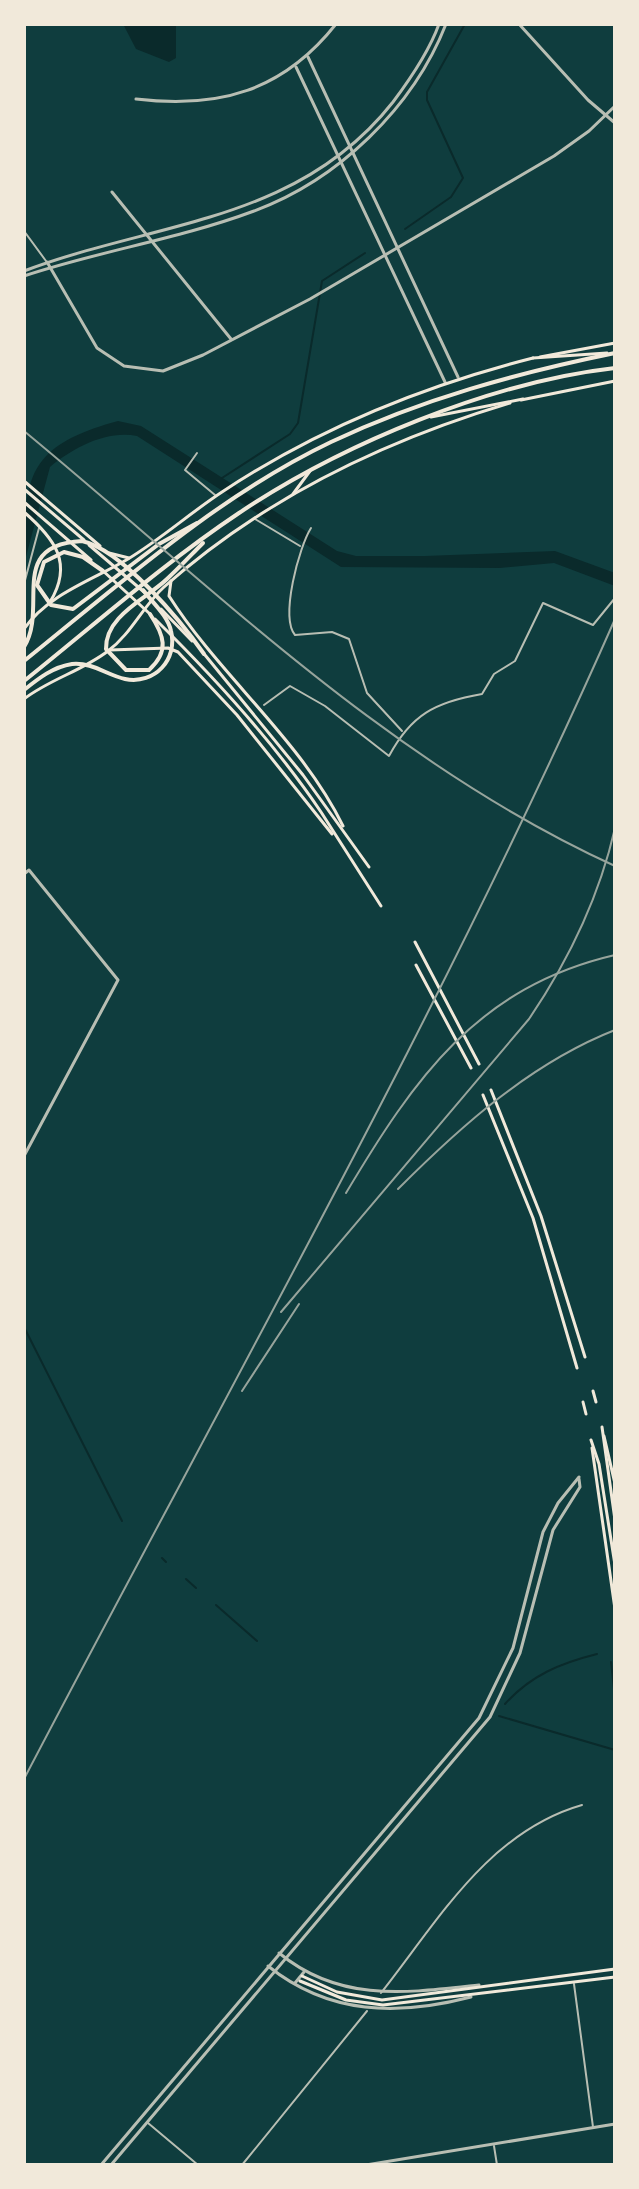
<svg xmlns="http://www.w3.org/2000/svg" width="639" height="2189" viewBox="0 0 639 2189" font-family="Helvetica,sans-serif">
	<rect width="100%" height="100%" fill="#0f3d3e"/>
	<!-- water -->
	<g fill="#0a2a2b">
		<polygon points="123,24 176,24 176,58 169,62 136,49"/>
		<path d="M118,421l23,5 196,125 19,5h69l130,-5 60,22v13l-61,-23 -54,5 -159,-1 -204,-131c-31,-6 -64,12 -87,31l-26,97c0,-87 2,-118 94,-143z"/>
	</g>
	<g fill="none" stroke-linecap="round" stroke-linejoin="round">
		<!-- stream -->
		<g stroke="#0a2a2b" stroke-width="2">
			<polyline points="405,229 451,197 463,178 427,100 427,92 465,24"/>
			<polyline points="222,478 290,434 298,423 322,281 365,253"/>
			<polyline points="24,1327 122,1521"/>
			<polyline points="162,1558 166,1562"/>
			<polyline points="186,1579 196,1588"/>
			<polyline points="216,1605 257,1641"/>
			<polyline points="611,1662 615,1698"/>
			<path d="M505,1704c26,-29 56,-41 92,-50"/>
			<polyline points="499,1716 615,1750"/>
		</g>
		<!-- minor -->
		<g stroke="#b8beb3" stroke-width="2">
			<polyline points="24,231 46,261"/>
			<polyline points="197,453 185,470 215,495"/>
			<polyline points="255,519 300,546"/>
			<path d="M311,528c-12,19 -31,89 -16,107l37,-3 17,7 18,54 35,38"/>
			<polyline points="24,584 39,528"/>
			<path d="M264,705l26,-19 35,20 64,50c22,-41 46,-54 93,-62l12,-20 21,-13 28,-58 50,22 22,-27"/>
			<polyline points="574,1984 593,2127"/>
			<path d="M381,1993c57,-72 107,-161 201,-188"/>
			<polyline points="148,2123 198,2165"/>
			<polyline points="494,2146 497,2165"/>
			<polyline points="242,2165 367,2011"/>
		</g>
		<!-- tertiary -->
		<g stroke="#b8beb3" stroke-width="3">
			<polyline points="519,24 588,100 615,123"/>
			<polyline points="308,57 458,377"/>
			<polyline points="296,67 445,382"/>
			<path d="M136,99c83,10 147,-8 200,-75"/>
			<polyline points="112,192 231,339"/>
			<polyline points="47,262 97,348 124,366 163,371 203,355 310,299 554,156 589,131 615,106"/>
			<path d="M24,271c132,-50 274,-48 369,-169 18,-24 36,-50 46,-78"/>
			<path d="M24,276c75,-25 155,-37 230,-65 84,-31 159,-103 192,-187"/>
			<polyline points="24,874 29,870 118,980 24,1156"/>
			<path d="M279,1953c61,50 127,40 200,32"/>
			<path d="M268,1966c61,49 130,50 203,31"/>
			<polyline points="295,1983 304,1972"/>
			<polyline points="101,2165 479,1718 513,1648 543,1532 558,1503 579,1477"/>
			<polyline points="111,2165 490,1717 520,1653 553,1530 580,1487 579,1479"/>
			<polyline points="366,2165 615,2124"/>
		</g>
		<!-- secondary -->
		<g stroke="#f1e9da" stroke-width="3">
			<polyline points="540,357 615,343"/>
			<polyline points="521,400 615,381"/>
			<path d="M24,629c24,-35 69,-49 104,-70 33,-20 62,-46 94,-67 95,-63 201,-106 311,-134"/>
			<path d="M24,699c26,-20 58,-28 84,-48 23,-17 35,-45 56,-64 100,-89 219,-146 346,-184"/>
			<polyline points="604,1436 615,1484"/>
			<polyline points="592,1448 615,1609"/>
			<polyline points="302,1976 337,1992 382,2000 615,1969"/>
			<polyline points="300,1981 346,2000 383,2005 615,1977"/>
		</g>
		<!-- primary -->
		<g stroke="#f1e9da" stroke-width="3">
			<polyline points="533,358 607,353"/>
			<polyline points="431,417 523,399"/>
			<polyline points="24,481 100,546"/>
			<polyline points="24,489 84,540"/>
			<polyline points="293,494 310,471"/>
			<polyline points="24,502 91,560"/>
			<path d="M24,512c30,26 50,51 26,90"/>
			<polyline points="89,545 144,592"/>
			<polyline points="109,553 129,558"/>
			<polyline points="102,570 150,614"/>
			<path d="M171,581l-2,15c51,80 132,144 174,230"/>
			<polyline points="161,609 192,641"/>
			<path d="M155,619c60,59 119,123 166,193 20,31 40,63 60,94"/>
			<polyline points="110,650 168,648 178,652 237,715 332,834"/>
			<polyline points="205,655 303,775 369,867"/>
			<polyline points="415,942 479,1064"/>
			<polyline points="416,965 471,1068"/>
			<polyline points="491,1090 541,1216 585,1357"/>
			<polyline points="483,1095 533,1218 577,1368"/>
			<polyline points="593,1391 596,1402"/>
			<polyline points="583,1402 586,1414"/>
			<polyline points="602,1427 615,1520"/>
			<polyline points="591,1440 599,1464 615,1565"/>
		</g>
		<!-- trunk -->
		<g stroke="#f1e9da" stroke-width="4">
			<polyline points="103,571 83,557 64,552 44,562 37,585 51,605 73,609 159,544 197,523"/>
			<path d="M150,614c14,21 20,37 -1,56h-23l-20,-21c-1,-33 40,-50 61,-70 12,-11 24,-24 36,-36"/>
			<path d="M24,647c25,-40 -18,-102 58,-106 40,9 99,80 122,113"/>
			<path d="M24,661c97,-78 194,-165 307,-219 91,-43 186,-69 284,-89"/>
			<path d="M24,681c70,-56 140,-118 215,-168 103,-69 252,-131 376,-145"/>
			<path d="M24,690c15,-12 29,-23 48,-26 20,-2 35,11 53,15 30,6 53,-20 46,-48 -3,-15 -19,-29 -28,-41"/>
		</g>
		<!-- rail -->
		<g stroke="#97a49c" stroke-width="2">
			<path d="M24,431c189,156 365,332 591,435"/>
			<path d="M398,1189c63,-63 133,-126 217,-159"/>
			<path d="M346,1193c68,-114 131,-206 269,-238"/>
			<path d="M281,1312l248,-293c40,-59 70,-121 86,-191"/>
			<polyline points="242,1391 299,1304"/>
			<path d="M24,1779c201,-385 416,-763 591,-1160"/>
		</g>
	</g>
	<!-- border -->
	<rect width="639" height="2189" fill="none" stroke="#f1e9da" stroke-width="52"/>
</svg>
